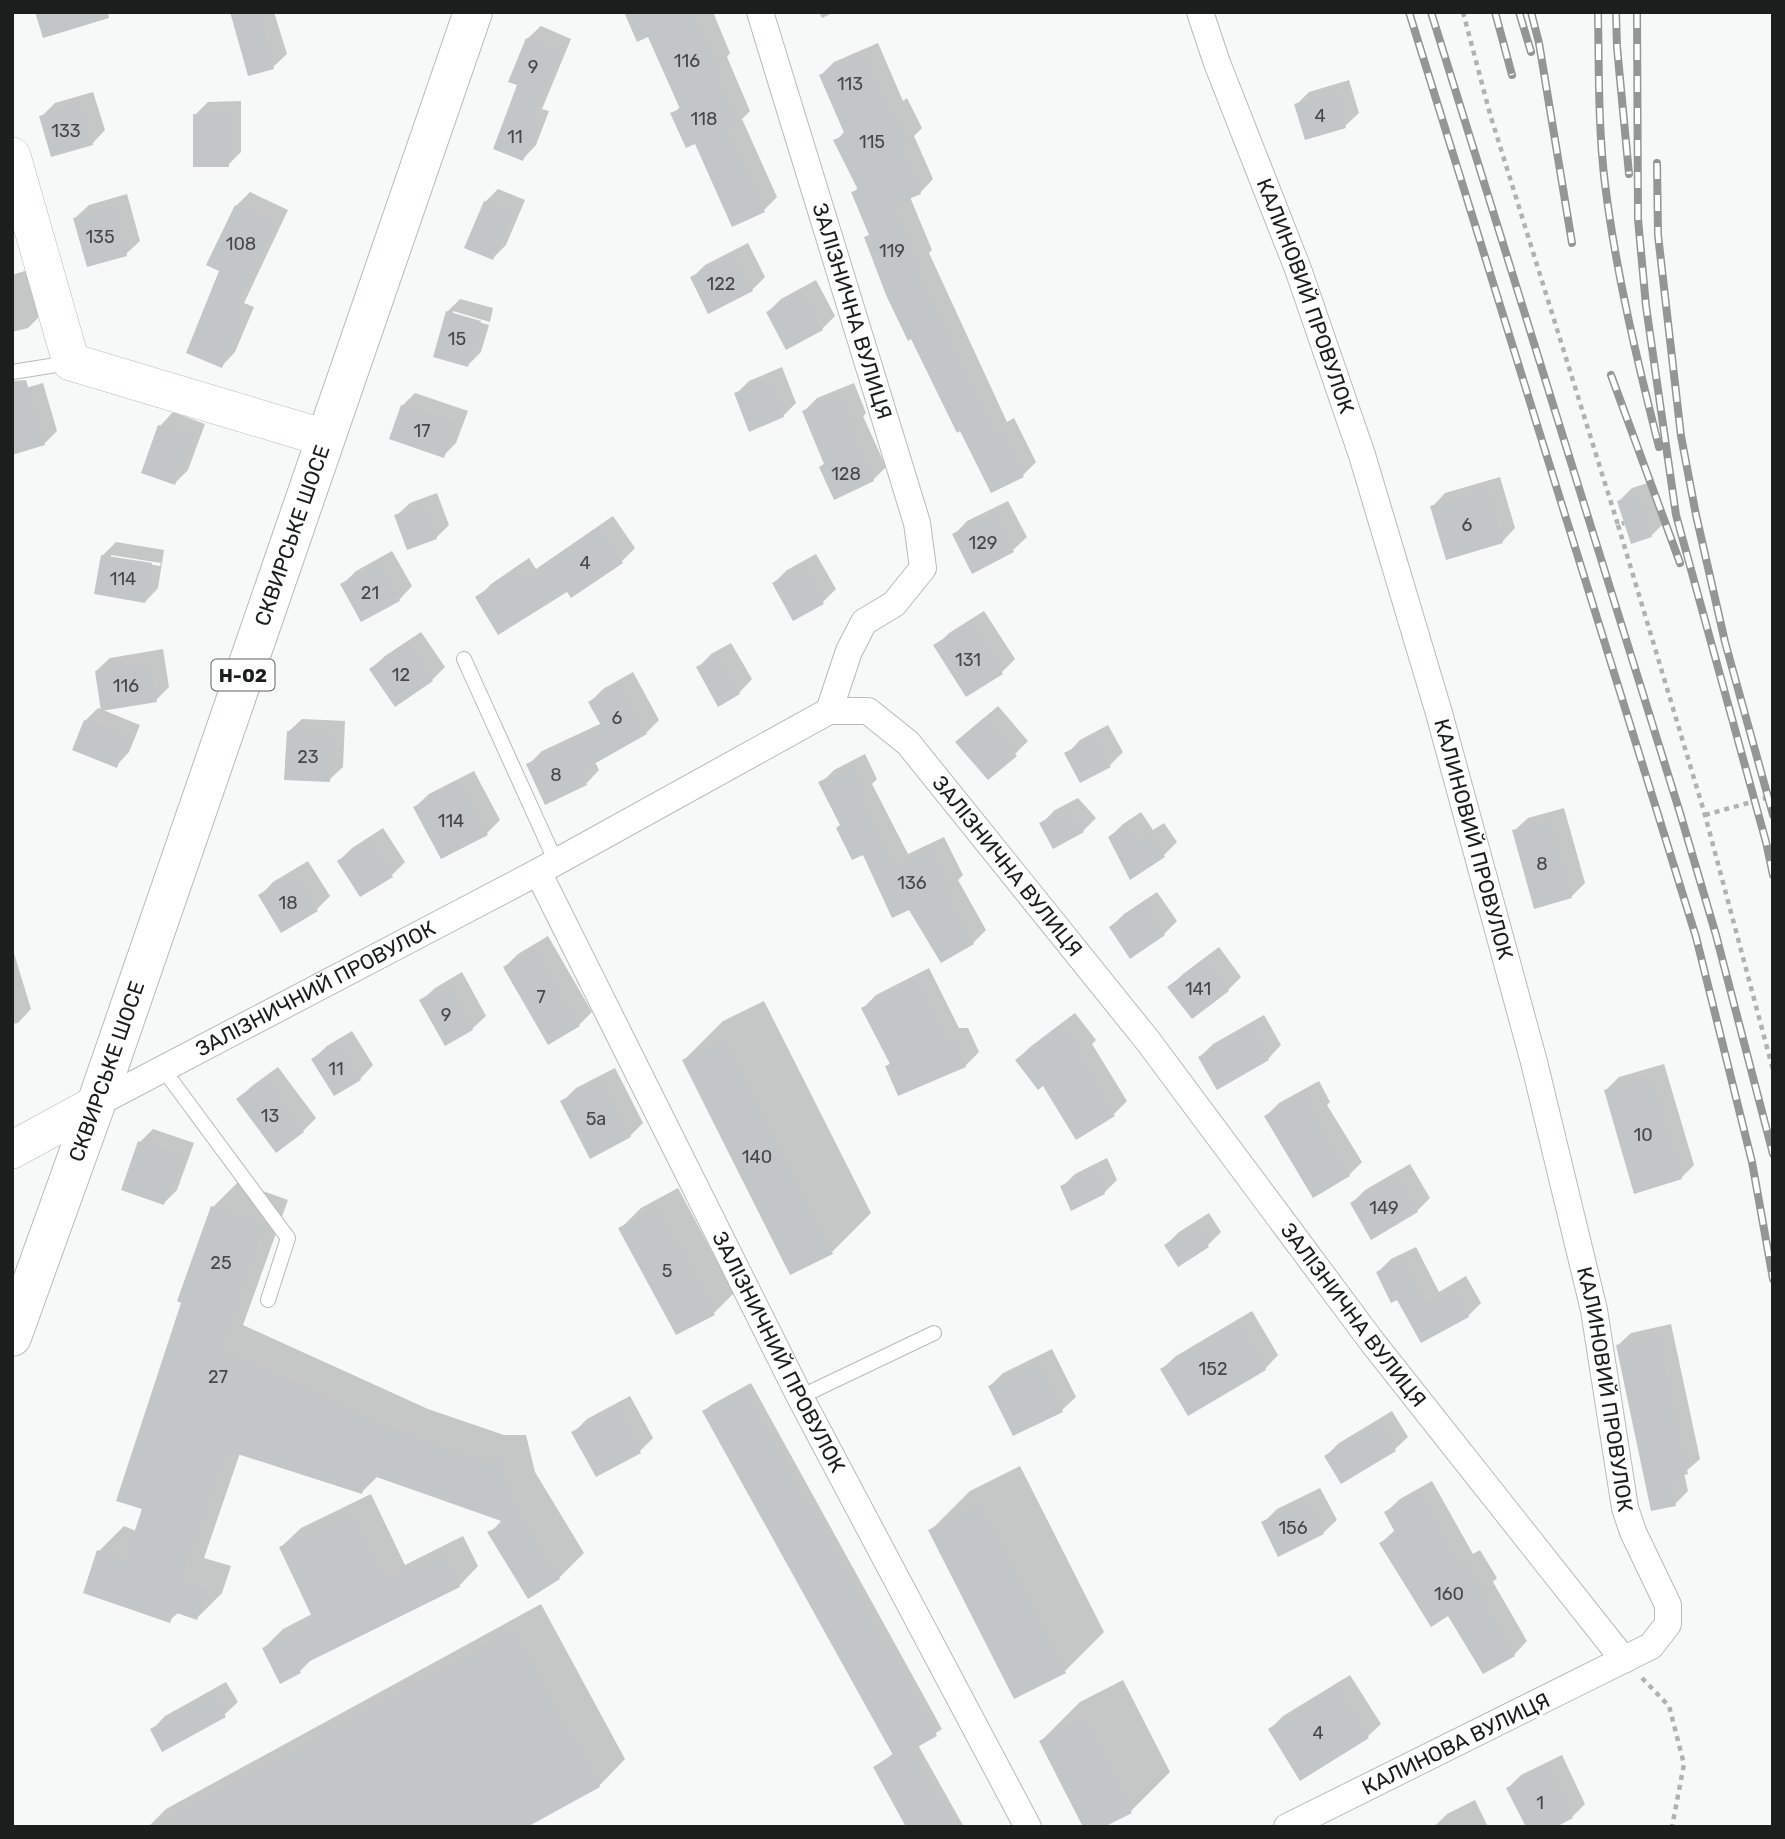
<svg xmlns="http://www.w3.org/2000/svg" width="1785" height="1839" viewBox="0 0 1785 1839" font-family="Rubik,sans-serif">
	<rect width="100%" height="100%" fill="#f6f9f8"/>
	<!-- shadow -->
	<g fill="#0003" fill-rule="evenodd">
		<polygon points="228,12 274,12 287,54 273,67 231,12"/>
		<polygon points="625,12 713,12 730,53 727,57 750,111 742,119 777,197 764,210 696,142 673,114 681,106 649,35"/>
		<polygon points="819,12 835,12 822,18"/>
		<polygon points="541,26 571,39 542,109 549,111 536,145 523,159 519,84 527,39"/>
		<polygon points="878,43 903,101 907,98 922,128 914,136 933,179 920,193 910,197 932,250 929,253 1007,422 1014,418 1036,462 1023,475 991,490 866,238 870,234 853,193 859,187 836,141 845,131 821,75 834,62"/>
		<polygon points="1349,80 1359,113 1345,126 1296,105 1309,92"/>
		<polygon points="93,92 105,130 92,144 41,117 55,103"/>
		<polygon points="241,101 241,152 228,165 195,115 208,102"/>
		<polygon points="498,189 525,200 506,245 493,258 485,202"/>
		<polygon points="250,192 288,210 244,303 254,307 235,352 222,366 221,270 209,264 236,206"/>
		<polygon points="127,194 140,241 126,254 75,218 89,205"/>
		<polygon points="748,243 765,277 752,290 692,278 705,265"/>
		<polygon points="28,270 41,315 28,328 12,332 12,275"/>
		<polygon points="816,280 835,316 822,329 768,312 781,299"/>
		<polygon points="460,299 493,308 490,322 453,311 453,315 489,325 481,352 468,365 447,312"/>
		<polygon points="782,367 796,403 783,416 736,394 749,381"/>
		<polygon points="43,383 57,431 44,444 12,392"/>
		<polygon points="854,383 866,413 863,416 886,467 873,480 821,467 825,463 804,411 817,398"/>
		<polygon points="415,393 468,411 456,443 443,456 402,406"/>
		<polygon points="173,412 205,424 188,470 175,483 160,426"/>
		<polygon points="1500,477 1515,528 1502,542 1432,507 1445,493"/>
		<polygon points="1651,482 1664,523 1651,536 1619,501 1632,488"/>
		<polygon points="437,493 449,525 436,538 396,516 410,503"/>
		<polygon points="1008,501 1027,537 1013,550 973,571 954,535 967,521"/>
		<polygon points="613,516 635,548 622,561 567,590 478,598 491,584 529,558 536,569"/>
		<path d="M116,542l48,8 -6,38 -13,14 -43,-46zM111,555l50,8 -1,3 -49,-8z"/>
		<polygon points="392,551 412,586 399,600 342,585 356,571"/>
		<polygon points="816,554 836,589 823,602 774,583 787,570"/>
		<polygon points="984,611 1015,659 1002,672 936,646 949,633"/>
		<polygon points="421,632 445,667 432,680 371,669 385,656"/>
		<polygon points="731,643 752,679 739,693 698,668 711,654"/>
		<polygon points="163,649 169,687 156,700 96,671 110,658"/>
		<polygon points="633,672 659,720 646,733 595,762 599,770 586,784 528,765 542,751 602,723 590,702 603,689"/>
		<polygon points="998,706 1028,741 1015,754 971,729"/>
		<polygon points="98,708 140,725 129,752 116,766 85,721"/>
		<polygon points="302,719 345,721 343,767 329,780 288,732"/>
		<polygon points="1108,725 1123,752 1110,765 1067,754 1080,740"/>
		<polygon points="865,754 877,779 872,784 908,854 944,837 963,875 958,880 986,930 973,943 910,907 841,824 821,783 834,770"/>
		<polygon points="474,771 500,820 487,833 415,807 429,794"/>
		<polygon points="1078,798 1096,818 1083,831 1041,824 1055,810"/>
		<polygon points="1564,808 1585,883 1571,897 1514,831 1528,818"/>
		<polygon points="1141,812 1153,830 1164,823 1177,842 1164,855 1131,878 1110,837 1123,824"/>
		<polygon points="383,828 405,862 392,875 339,861 352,848"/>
		<polygon points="308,861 330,896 316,910 260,896 273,882"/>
		<polygon points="1157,892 1177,921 1164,934 1111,927 1124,914"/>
		<polygon points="548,936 592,1012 579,1025 505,967 518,954"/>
		<polygon points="1219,947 1241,977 1228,990 1170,987 1183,974"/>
		<polygon points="13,950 31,1009 18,1023 12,1024"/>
		<polygon points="929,968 959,1028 968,1028 979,1052 965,1066 887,1067 891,1062 863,1008 876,995"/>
		<polygon points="462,972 486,1016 472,1029 445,1044 421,1001 435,988"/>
		<polygon points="764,1001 871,1213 832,1252 684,1060 723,1021"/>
		<polygon points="1075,1013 1096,1040 1092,1044 1127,1101 1114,1114 1044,1084 1017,1060 1030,1047"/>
		<polygon points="1264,1015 1281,1045 1268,1059 1200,1057 1213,1044"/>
		<polygon points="352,1031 373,1065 360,1079 313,1059 327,1046"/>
		<polygon points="1664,1064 1694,1165 1681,1178 1606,1090 1619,1077"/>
		<polygon points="278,1067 316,1118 303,1131 238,1099 252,1086"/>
		<polygon points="615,1068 643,1123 630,1136 562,1102 576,1088"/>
		<polygon points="1319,1081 1330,1102 1327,1105 1362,1162 1349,1175 1266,1116 1279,1103"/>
		<polygon points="153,1129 194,1143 177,1190 164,1203 140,1142"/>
		<polygon points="1107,1158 1117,1180 1104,1193 1062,1187 1075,1174"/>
		<polygon points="1410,1164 1430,1198 1417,1211 1352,1203 1365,1190"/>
		<polygon points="238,1182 288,1200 243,1325 428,1409 504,1435 526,1435 535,1472 584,1553 559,1578 490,1533 503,1519 378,1476 362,1492 240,1453 204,1558 231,1566 222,1593 197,1618 179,1612 169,1621 99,1551 124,1526 136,1531 144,1508 213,1207"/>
		<polygon points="678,1188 734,1293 714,1313 621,1228 641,1208"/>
		<polygon points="1209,1213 1221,1232 1208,1245 1179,1265 1166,1245 1179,1232"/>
		<polygon points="1416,1247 1439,1292 1466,1276 1481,1303 1468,1316 1397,1298 1378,1272 1391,1259"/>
		<polygon points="1252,1311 1278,1355 1265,1369 1162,1369 1176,1356"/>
		<polygon points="1671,1324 1700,1459 1684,1473 1688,1491 1675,1504 1617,1346 1631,1333"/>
		<polygon points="1052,1349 1076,1397 1062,1410 1014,1434 990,1386 1003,1373"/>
		<polygon points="751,1383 942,1729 918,1745 964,1827 908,1827 875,1767 894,1753 704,1412 711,1405"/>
		<polygon points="630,1396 653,1438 640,1451 597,1475 573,1433 587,1419"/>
		<polygon points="1392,1411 1408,1437 1394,1450 1326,1456 1339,1443"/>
		<polygon points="1020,1466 1104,1632 1065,1671 931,1530 970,1491"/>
		<polygon points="1432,1481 1473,1554 1480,1550 1497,1578 1493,1582 1527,1641 1514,1655 1449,1613 1381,1543 1396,1529 1386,1512 1400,1499"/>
		<polygon points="1320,1488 1337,1520 1323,1533 1263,1523 1277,1509"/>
		<polygon points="371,1494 405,1565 463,1536 478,1566 459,1586 314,1657 300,1671 281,1681 264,1648 283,1629 312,1614 281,1547 301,1528"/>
		<polygon points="541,1604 625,1759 599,1786 523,1827 148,1827 166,1809"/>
		<polygon points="1350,1675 1381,1724 1367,1737 1270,1729 1283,1716"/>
		<polygon points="1123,1680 1170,1772 1131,1811 1041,1741 1080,1702"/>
		<polygon points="226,1682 238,1702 224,1715 152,1730 165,1716"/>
		<polygon points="1562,1755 1585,1804 1572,1817 1508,1788 1521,1775"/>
		<polygon points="1475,1800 1488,1827 1434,1827 1447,1814"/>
	</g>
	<!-- building -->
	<g fill="#c3c6c6">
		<polygon points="35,12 108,12 109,18 43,38"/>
		<polygon points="230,12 259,12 274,69 248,76"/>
		<polygon points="624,12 693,12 718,67 714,69 738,125 728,130 765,212 732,227 695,144 686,148 670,113 680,109 648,37 637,42"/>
		<polygon points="526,38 559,52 530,122 537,125 523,161 493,149 517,85 508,82"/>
		<polygon points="864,55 889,112 894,110 910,143 901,147 921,194 895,205 919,265 916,266 993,434 1001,430 1024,477 991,493 960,431 957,433 911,339 908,341 886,295 864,237 869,235 851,192 858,190 833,140 845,135 819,75"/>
		<polygon points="1336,92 1346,128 1305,140 1294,104"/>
		<polygon points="80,104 93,145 51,157 39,116"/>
		<rect x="193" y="114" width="36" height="53"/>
		<polygon points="484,201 513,214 493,260 464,248"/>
		<polygon points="235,205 276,224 232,316 242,320 222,368 186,353 219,271 206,265"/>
		<polygon points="114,206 127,256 87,267 73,218"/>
		<polygon points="735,255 753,291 708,314 690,277"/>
		<polygon points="802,292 823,330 786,350 766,312"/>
		<polygon points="446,311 481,321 468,367 433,357"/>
		<polygon points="769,379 784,417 749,432 734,393"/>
		<polygon points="26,380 45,445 12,455 12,381"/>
		<polygon points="841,395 854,427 850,429 874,481 834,500 819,467 824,464 802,411"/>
		<polygon points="401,405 456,424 444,458 389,439"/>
		<polygon points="158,425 193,437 175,485 141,473"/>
		<polygon points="1487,489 1503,543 1446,560 1430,506"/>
		<polygon points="1638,494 1652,537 1631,544 1617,501"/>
		<polygon points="424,505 437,539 407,550 394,515"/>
		<polygon points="994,513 1014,552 972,574 952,534"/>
		<polygon points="599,528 623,563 571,598 567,592 498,635 475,597 515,570 522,581"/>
		<polygon points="101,555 152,563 145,603 94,594"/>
		<polygon points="379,563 400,601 361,622 340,584"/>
		<polygon points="802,566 824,604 793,621 772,583"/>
		<polygon points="970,623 1003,674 966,697 933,645"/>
		<polygon points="407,643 433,681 395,707 369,669"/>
		<polygon points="718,655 740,694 718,707 696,667"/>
		<polygon points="150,662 157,702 101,711 95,671"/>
		<polygon points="619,684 647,734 580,772 587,785 545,805 526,764 603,729 588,702"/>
		<polygon points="984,718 1017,756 988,780 955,742"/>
		<polygon points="84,720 128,738 117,768 72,750"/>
		<polygon points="287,731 333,734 330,782 284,780"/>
		<polygon points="1095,737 1111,767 1080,783 1064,753"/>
		<polygon points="852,766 865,793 859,796 895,866 931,849 951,890 945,893 974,944 941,963 909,910 892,918 863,855 852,860 836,828 840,825 818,782"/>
		<polygon points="460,783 488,835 441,859 413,807"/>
		<polygon points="1064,810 1084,832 1053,849 1039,823"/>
		<polygon points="1551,820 1572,898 1534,909 1512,830"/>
		<polygon points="1127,824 1139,842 1150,835 1165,857 1130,880 1108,837"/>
		<polygon points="369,840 393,877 360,897 337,861"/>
		<polygon points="295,873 318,911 281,933 258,895"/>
		<polygon points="1143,903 1165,935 1130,959 1109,927"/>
		<polygon points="534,948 580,1026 548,1045 503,967"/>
		<polygon points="1205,959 1229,991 1192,1019 1167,987"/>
		<polygon points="916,980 946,1040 955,1040 966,1067 898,1096 885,1066 890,1064 861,1008"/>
		<polygon points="448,984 473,1030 445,1046 419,1000"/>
		<polygon points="1061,1024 1084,1055 1080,1058 1115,1116 1076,1140 1043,1086 1038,1090 1015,1060"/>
		<polygon points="1250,1027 1269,1060 1217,1090 1198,1057"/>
		<polygon points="725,1039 833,1254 790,1275 682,1060"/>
		<polygon points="338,1043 361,1080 334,1096 311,1059"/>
		<polygon points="1651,1076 1682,1179 1634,1194 1604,1090"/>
		<polygon points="264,1078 304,1132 276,1153 236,1099"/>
		<polygon points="601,1080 631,1137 590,1159 560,1101"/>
		<polygon points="1305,1093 1318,1117 1315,1118 1350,1176 1313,1198 1264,1116"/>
		<polygon points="138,1141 182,1157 164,1205 121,1190"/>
		<polygon points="1094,1170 1105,1194 1071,1211 1060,1186"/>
		<polygon points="1396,1175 1418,1212 1371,1240 1350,1203"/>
		<polygon points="211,1206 264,1225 220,1350 402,1433 478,1460 501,1459 510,1498 560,1579 528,1599 487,1532 507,1523 368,1474 362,1494 225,1450 180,1582 207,1591 197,1620 174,1612 170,1623 83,1593 97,1550 125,1560 142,1509 116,1501 181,1303 177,1301"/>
		<polygon points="658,1207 715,1315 676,1335 618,1228"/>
		<polygon points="1195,1225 1209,1247 1178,1267 1164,1245"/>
		<polygon points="1403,1259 1425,1304 1453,1288 1469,1317 1421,1343 1397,1300 1391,1303 1376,1272"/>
		<polygon points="1239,1323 1266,1370 1188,1416 1160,1369"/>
		<polygon points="1658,1336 1688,1474 1670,1478 1676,1506 1651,1511 1616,1345"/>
		<polygon points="1038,1361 1063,1412 1013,1436 988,1386"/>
		<polygon points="744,1388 937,1736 912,1750 955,1827 906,1827 873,1767 893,1755 702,1411"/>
		<polygon points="617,1408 641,1453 596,1477 571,1432"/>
		<polygon points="1378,1423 1396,1451 1341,1484 1324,1456"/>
		<polygon points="1418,1493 1460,1566 1466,1562 1485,1592 1480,1596 1515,1656 1483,1674 1448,1616 1431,1627 1379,1543 1396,1534 1384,1512"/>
		<polygon points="1307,1500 1324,1534 1278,1557 1261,1522"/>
		<polygon points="980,1504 1066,1673 1014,1699 928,1530"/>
		<polygon points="351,1512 386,1583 444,1554 460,1587 298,1667 301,1673 280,1684 262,1648 314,1621 279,1547"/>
		<polygon points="514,1630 600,1787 527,1827 153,1827"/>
		<polygon points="1337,1687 1369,1738 1300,1781 1268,1729"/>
		<polygon points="213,1694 226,1717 162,1752 150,1729"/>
		<polygon points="1084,1718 1132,1813 1104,1827 1083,1827 1039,1741"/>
		<polygon points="1548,1767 1573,1818 1556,1827 1526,1827 1506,1788"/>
	</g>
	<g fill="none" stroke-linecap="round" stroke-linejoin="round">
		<!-- lane casing -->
		<g stroke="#b8bbba" stroke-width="16">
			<g id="lane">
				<polyline points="12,372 69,363"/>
				<polyline points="464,659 556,862"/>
				<polyline points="163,1069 288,1238 268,1300"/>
				<polyline points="800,1397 934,1333"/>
			</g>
		</g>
		<!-- street casing -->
		<g stroke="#b8bbba" stroke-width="28">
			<g id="street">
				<path id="s1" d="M760,12l157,511 6,45 -29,36 -30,18 -15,29 -20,60"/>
				<path id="s2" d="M1200,12l17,51 81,206 64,186 77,258 95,349 60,248 31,198 8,24 35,73v19l-17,22 -364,181"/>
				<path id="s3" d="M538,872l262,525 228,430"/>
				<path id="s4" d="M96,1104l442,-232 291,-161h39l40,32 240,298 225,302 251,317"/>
			</g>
		</g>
		<!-- secondary casing -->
		<g stroke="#b8bbba" stroke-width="38">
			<g id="secondary">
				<polyline points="12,156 71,362 325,438"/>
				<polyline points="12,1150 96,1104"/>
			</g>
		</g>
		<!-- primary casing -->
		<g stroke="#b8bbba" stroke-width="40">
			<g id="primary">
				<path id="s5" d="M12,1337l84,-233 377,-1092"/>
			</g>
		</g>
		<!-- path -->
		<g stroke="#b0b2b1" stroke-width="4.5" stroke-dasharray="5 5" stroke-linecap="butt">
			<polyline points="1463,12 1490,114 1618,525 1624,523"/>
			<polyline points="1618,525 1705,815 1773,1070"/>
			<polyline points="1705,815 1773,796"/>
			<polyline points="1642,1678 1669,1706 1684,1764 1672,1827"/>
		</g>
		<!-- lane -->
		<use href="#lane" stroke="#fff" stroke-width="14"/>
		<!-- street -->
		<use href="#street" stroke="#fff" stroke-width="26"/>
		<!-- secondary -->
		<use href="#secondary" stroke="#fff" stroke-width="37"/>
		<!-- primary -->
		<use href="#primary" stroke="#fff" stroke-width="38"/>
		<!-- rail casing -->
		<g stroke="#949695" stroke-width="8">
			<g id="rail">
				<polyline points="1409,12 1696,937 1752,1162 1773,1279"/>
				<polyline points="1431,12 1680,813 1716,935 1773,1154"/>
				<polyline points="1495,12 1512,75"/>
				<polyline points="1519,12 1531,52"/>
				<polyline points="1531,12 1539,43 1572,243"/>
				<path d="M1598,12c1,57 0,115 7,172 11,89 32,176 54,263"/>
				<polyline points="1616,12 1617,47 1629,174"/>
				<polyline points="1637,12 1638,219 1646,306 1676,515 1766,842 1773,875"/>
				<polyline points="1657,163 1658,235 1681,436 1696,515 1725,642 1773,815"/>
				<polyline points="1611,375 1680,563"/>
			</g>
		</g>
		<!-- rail -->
		<use href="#rail" stroke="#fff" stroke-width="5" stroke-dasharray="16" stroke-linecap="butt"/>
	</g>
	<g text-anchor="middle" stroke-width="7" stroke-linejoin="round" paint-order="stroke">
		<!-- number labels -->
		<g font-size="18" fill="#464747">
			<text x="687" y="67">116</text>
			<text x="533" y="73">9</text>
			<text x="850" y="90">113</text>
			<text x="1320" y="122">4</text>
			<text x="704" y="125">118</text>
			<text x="66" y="137">133</text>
			<text x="515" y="143">11</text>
			<text x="872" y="148">115</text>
			<text x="100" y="243">135</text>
			<text x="241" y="250">108</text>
			<text x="892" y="257">119</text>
			<text x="721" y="290">122</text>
			<text x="457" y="345">15</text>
			<text x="422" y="437">17</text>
			<text x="846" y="480">128</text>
			<text x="1467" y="531">6</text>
			<text x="983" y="549">129</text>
			<text x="585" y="569">4</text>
			<text x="123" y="585">114</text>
			<text x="370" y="599">21</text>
			<text x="968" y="666">131</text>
			<text x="401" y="681">12</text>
			<text x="126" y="692">116</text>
			<text x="617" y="724">6</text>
			<text x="308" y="763">23</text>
			<text x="556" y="781">8</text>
			<text x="451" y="827">114</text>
			<text x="1542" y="870">8</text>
			<text x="912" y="889">136</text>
			<text x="288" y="909">18</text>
			<text x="1198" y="995">141</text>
			<text x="541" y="1003">7</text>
			<text x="446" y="1021">9</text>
			<text x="336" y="1075">11</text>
			<text x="270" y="1122">13</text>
			<text x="596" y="1125">5а</text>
			<text x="1643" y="1141">10</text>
			<text x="757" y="1163">140</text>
			<text x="1384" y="1214">149</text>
			<text x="221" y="1269">25</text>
			<text x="667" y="1277">5</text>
			<text x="1213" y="1375">152</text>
			<text x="218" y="1383">27</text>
			<text x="1293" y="1534">156</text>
			<text x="1449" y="1600">160</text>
			<text x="1318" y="1739">4</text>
			<text x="1540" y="1809">1</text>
		</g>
		<!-- shield labels -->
		<rect fill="#fff" stroke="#606161" stroke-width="2" x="211.5" y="659.5" width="63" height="31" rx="5"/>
		<g font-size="19" font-weight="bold" fill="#1c1d1d">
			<text x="243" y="682">Н-02</text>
		</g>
		<!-- street labels -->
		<g font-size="21" fill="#1c1d1d" stroke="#fff">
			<text dy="7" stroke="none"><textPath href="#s2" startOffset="303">КАЛИНОВИЙ ПРОВУЛОК</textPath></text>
			<text dy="7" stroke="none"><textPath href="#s1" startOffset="313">ЗАЛІЗНИЧНА ВУЛИЦЯ</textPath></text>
			<text dy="7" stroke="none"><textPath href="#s5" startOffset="849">СКВИРСЬКЕ ШОСЕ</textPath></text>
			<text dy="7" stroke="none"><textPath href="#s2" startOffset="872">КАЛИНОВИЙ ПРОВУЛОК</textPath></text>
			<text dy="7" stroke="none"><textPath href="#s4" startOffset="1080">ЗАЛІЗНИЧНА ВУЛИЦЯ</textPath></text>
			<text dy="7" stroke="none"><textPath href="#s4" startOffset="248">ЗАЛІЗНИЧНИЙ ПРОВУЛОК</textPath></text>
			<text dy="7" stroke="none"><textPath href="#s5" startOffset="282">СКВИРСЬКЕ ШОСЕ</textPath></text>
			<text dy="7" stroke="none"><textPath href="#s4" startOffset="1647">ЗАЛІЗНИЧНА ВУЛИЦЯ</textPath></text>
			<text dy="7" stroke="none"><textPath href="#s3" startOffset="537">ЗАЛІЗНИЧНИЙ ПРОВУЛОК</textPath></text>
			<text dy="7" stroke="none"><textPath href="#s2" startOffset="1438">КАЛИНОВИЙ ПРОВУЛОК</textPath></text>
			<text transform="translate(1456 1744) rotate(-26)" y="7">КАЛИНОВА ВУЛИЦЯ</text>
		</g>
	</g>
	<!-- border -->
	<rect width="1785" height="1839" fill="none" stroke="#1c1d1d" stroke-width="28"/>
</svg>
